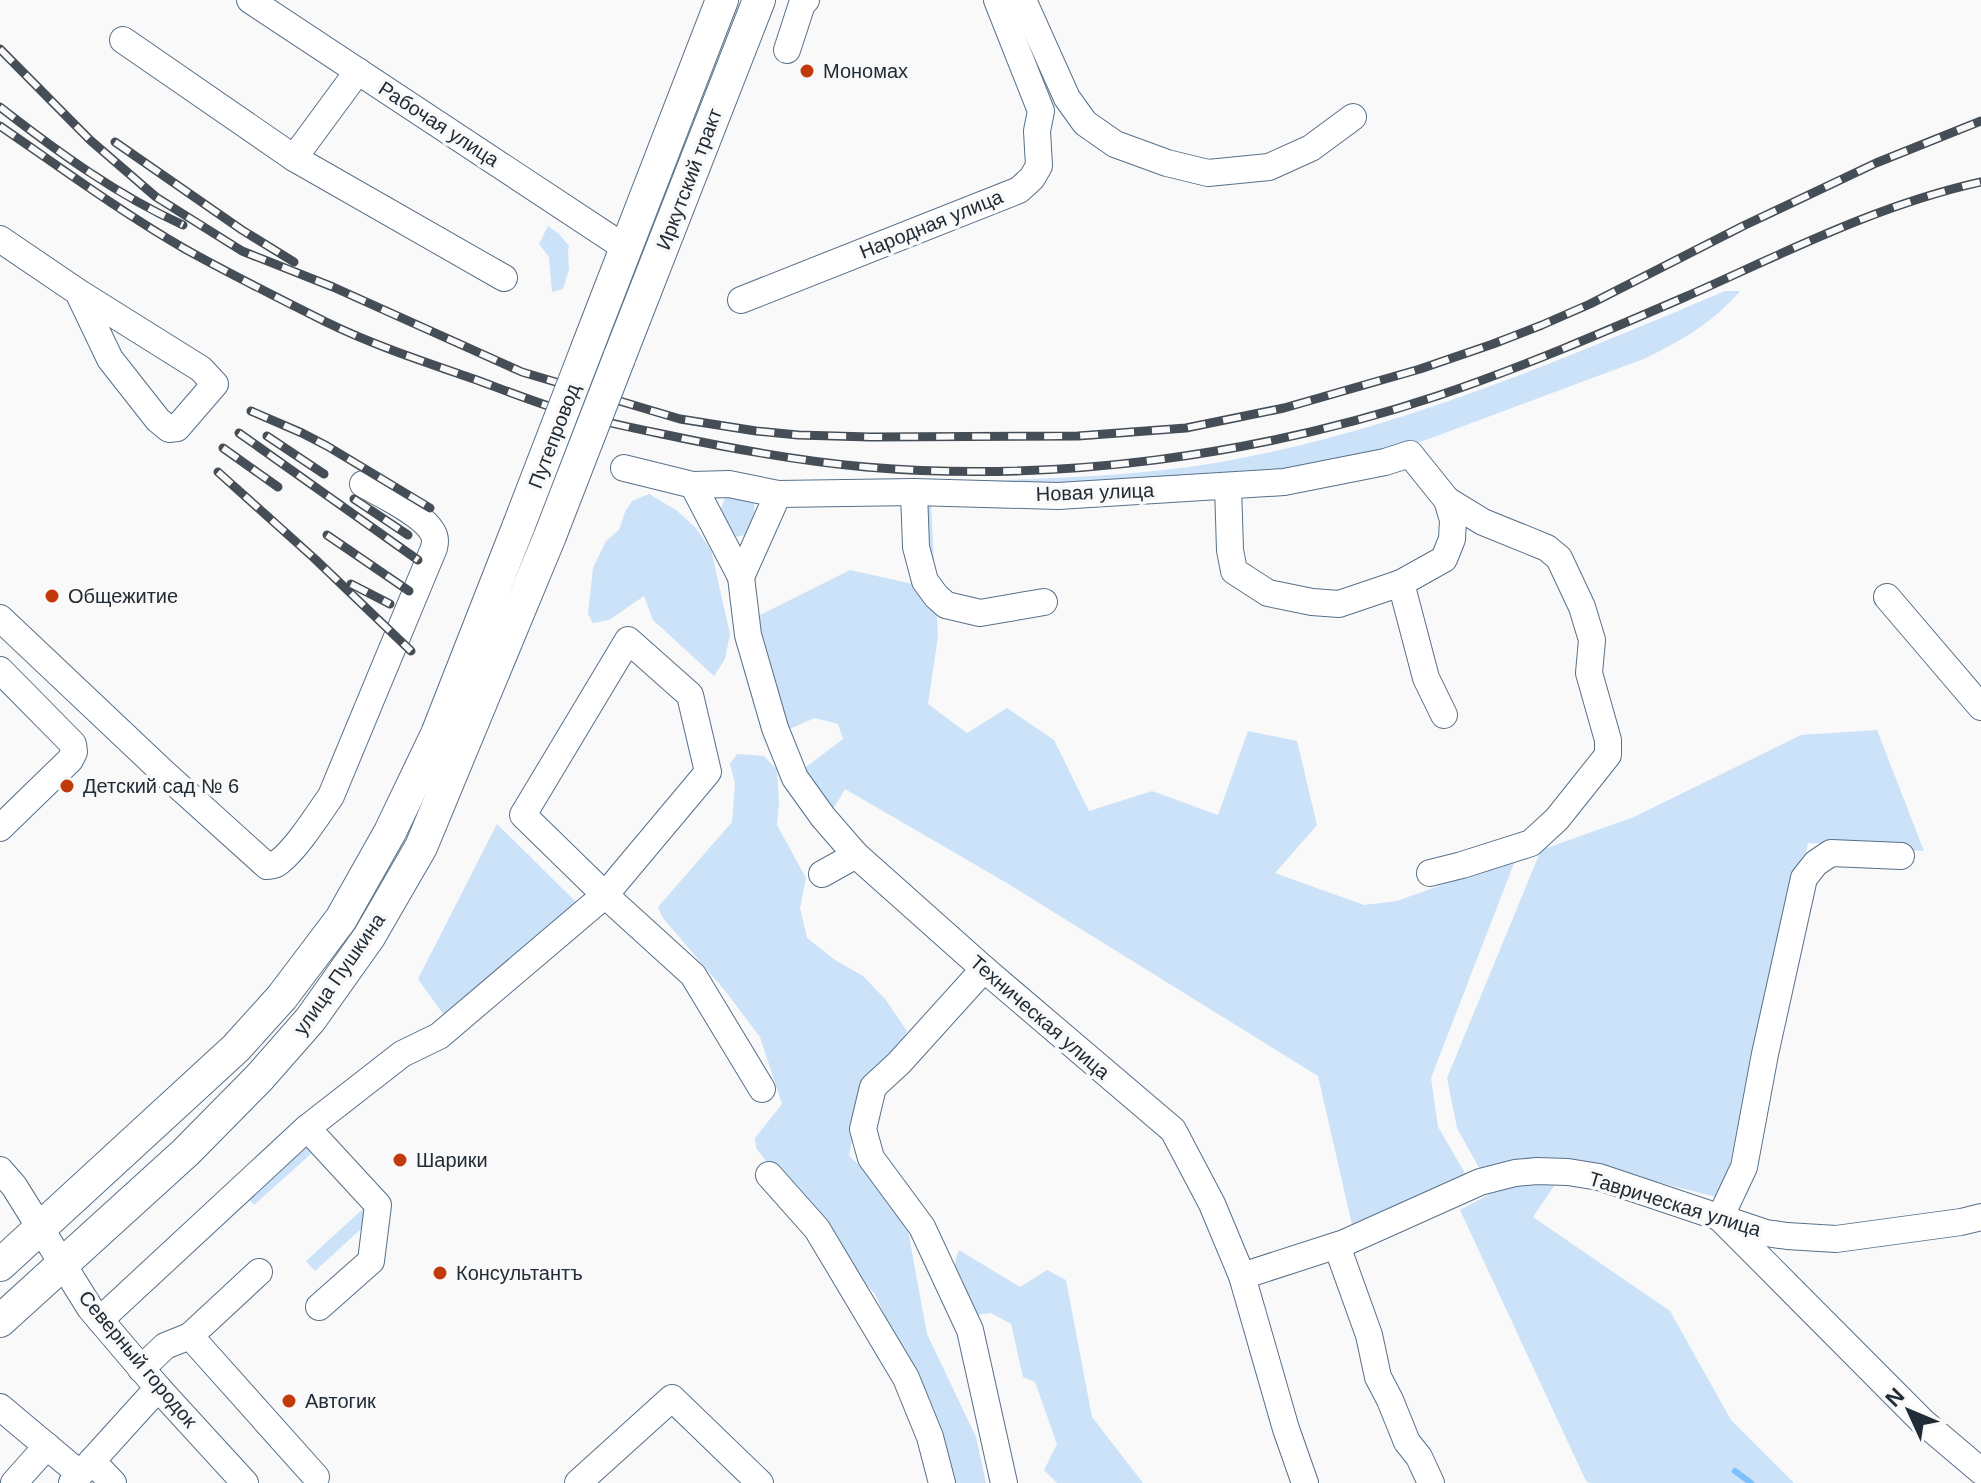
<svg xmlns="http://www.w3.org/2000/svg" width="1981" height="1483" viewBox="0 0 1981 1483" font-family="Arial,sans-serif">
	<rect width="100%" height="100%" fill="#f9f9f9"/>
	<!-- green -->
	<g fill="#cbe2f9">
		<polygon points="548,226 559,234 569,246 568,252 569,269 563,289 552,292 549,257 539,244"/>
		<path d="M1725,291h15c-25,30 -59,50 -94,67l-220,82 -42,13 -66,14 -220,21 -119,-7c77,-3 154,-5 230,-17 180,-30 348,-102 516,-173z"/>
		<polygon points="649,494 676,510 695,527 711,550 730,634 725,659 714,676 653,620 644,596 609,620 593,623 588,614 593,568 606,541 619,530 625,512 632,501"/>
		<polygon points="738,496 754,503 755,519 748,534 737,537 728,529 719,513 725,498"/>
		<polygon points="909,502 931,505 938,636 928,704 967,733 1007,708 1054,740 1089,811 1152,791 1218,815 1248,731 1297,741 1317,825 1275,873 1364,905 1397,901 1516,858 1431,1078 1438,1127 1469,1180 1353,1229 1318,1076 1005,882 845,789 832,811 797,774 843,739 838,724 815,718 787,730 750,620 850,570 917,585"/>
		<polygon points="1877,730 1924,851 1808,843 1729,1168 1716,1197 1575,1161 1483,1175 1457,1128 1447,1078 1541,850 1634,817 1801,735"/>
		<polygon points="737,754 764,756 777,770 779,802 777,825 806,878 800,908 807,938 835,960 863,976 886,1000 907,1031 855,1124 849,1156 886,1189 907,1225 927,1334 976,1437 986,1483 945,1483 921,1396 875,1294 848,1265 756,1148 755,1138 782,1104 760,1037 726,992 663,918 658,907 732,822 735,783 730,764"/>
		<polygon points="497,824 576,902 574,910 446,1018 418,979"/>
		<polygon points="304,1142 313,1152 254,1205 246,1196"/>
		<polygon points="1560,1177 1533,1217 1670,1311 1731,1420 1794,1483 1590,1483 1586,1481 1460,1210 1516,1180"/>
		<polygon points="364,1208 373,1218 315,1271 306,1261"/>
		<path d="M959,1250l61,37 27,-17 19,10 26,137 51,66h-86l-13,-13 13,-26 -22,-62 -12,-5 -12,-53 -20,-11 -14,2c-13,-23 -30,-39 -18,-65z"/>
	</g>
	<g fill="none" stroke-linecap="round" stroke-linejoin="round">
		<!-- stream -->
		<polyline stroke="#7ec0fc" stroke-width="6" points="1735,1471 1751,1483"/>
		<!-- minor casing -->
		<g stroke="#577088" stroke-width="28">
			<g id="minor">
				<polyline points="250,0 627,249"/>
				<polyline points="1023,0 1067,98 1085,123 1115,144 1167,163 1208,173 1269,167 1311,148 1353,117"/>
				<polyline points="123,40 294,158"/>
				<polyline points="787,50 802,4 806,0"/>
				<polyline points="358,71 294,158 504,278"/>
				<polyline points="0,239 78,292 201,369 215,384 177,428 169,429 158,420 110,359 78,292"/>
				<polyline points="741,300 1019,190 1032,178 1039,166 1037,131 1041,111 997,0"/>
				<polyline points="624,468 693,485 729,484 778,494 914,492 1058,496 1284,482 1385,462 1410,454 1447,500 1453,520 1452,539 1444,559 1401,583 1339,604 1312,602 1268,593 1234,571 1230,550 1228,486"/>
				<polyline points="693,485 741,577 748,635 775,728 795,778 823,817 856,855 984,969 1173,1130 1212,1204 1242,1276 1286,1429 1305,1483"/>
				<polyline points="914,492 916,547 925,581 936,596 946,605 980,613 1044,602"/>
				<polyline points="741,577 778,494"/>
				<polyline points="1401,583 1426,678 1444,715"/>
				<polyline points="1887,597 1981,707"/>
				<path d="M0,618l164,155 103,93c6,-1 7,0 12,-4 18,-14 38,-46 52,-66l103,-248c1,-6 2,-7 0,-13 -8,-20 -52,-40 -71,-51"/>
				<polyline points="0,670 73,744 74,752 70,760 0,828"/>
				<polyline points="1901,856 1831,853 1816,863 1804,878 1765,1054 1744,1167 1720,1218 1923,1422 1981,1471"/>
				<polyline points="1430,873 1462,865 1531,843 1557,819 1608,755 1608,740 1589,673 1592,640 1582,607 1559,558 1547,548 1483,522 1447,500"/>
				<polyline points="822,874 856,855"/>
				<polyline points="984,969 899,1063 873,1087 863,1129 871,1158 922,1227 970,1330 1004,1483"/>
				<polyline points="307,1128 378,1205 371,1261 319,1307"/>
				<polyline points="0,1170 14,1186 90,1308 158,1388 245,1483"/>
				<polyline points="769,1175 817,1229 906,1378 930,1437 942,1483"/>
				<polyline points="1337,1246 1369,1335 1378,1377 1390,1400 1407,1442 1419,1457 1431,1483"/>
				<polyline points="1242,1276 1344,1243 1480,1182 1515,1173 1537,1171 1568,1172 1599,1177 1766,1233 1787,1236 1836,1239 1961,1222 1981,1217"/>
				<polyline points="100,1320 307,1128 402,1054 439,1036 605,895 523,815 628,640 690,695 708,772 605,895 693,975 762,1089"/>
				<polyline points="190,1336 259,1272"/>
				<polyline points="141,1369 165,1346 190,1336 316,1477"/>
				<polyline points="0,1407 80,1474"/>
				<polyline points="92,1461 113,1483"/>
				<polyline points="14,1483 47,1446"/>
				<polyline points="72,1483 158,1388"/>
				<polyline points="578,1483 672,1398 760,1483"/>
			</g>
		</g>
		<!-- major casing -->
		<g stroke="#577088" stroke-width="34">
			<g id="major">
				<polyline points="588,346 722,0"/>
				<polyline points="619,358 759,0"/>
				<polyline points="0,1265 236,1048 282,997 341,919 390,832 437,734 519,525"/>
				<polyline points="0,1321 186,1152 259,1078 310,1020 369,937 421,847 550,536"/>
			</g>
		</g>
		<!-- minor -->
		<use href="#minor" stroke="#fff" stroke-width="26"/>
		<!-- major -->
		<use href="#major" stroke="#fff" stroke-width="32"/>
		<!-- rail casing -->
		<g stroke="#454e56" stroke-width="9">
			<g id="rail">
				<polyline points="0,49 90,140 156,197 242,251 333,287 522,372 680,419 756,431 798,435 870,437 1078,436 1186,428 1284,408 1420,369 1493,344 1542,325 1590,304 1743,226 1876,163 1981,121"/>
				<path d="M0,107c58,45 117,88 183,118"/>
				<path d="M0,126c61,42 121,86 185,123 45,25 95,50 141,73 47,23 99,40 148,57 30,11 60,23 90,32 34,10 69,17 103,24 66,14 132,26 199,32 192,16 391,-11 574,-72 83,-28 164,-63 245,-98 97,-43 192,-92 296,-115"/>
				<polyline points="115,142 242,230 294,262"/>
				<polyline points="251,411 302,433 327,446 430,508"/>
				<polyline points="239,433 418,560"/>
				<polyline points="267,436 324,474"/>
				<polyline points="223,448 278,487"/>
				<polyline points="218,472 315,559 411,651"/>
				<polyline points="354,499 408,535"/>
				<polyline points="327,535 409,591"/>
				<polyline points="351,584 390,604"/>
			</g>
		</g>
		<!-- rail -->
		<use href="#rail" stroke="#f9f9f9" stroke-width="6" stroke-dasharray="18" stroke-linecap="butt"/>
		<!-- major-bridge casing -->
		<g stroke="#577088" stroke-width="34" stroke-linecap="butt">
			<g id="major-bridge">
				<polyline points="519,525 588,346"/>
				<polyline points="550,536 619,358"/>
			</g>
		</g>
		<!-- major-bridge -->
		<use href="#major-bridge" stroke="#fff" stroke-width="32"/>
	</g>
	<!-- markers -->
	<g fill="#c23a0a" stroke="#f9f9f9" stroke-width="3">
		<circle cx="807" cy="71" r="8"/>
		<circle cx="52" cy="596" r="8"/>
		<circle cx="67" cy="786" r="8"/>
		<circle cx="400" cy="1160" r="8"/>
		<circle cx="440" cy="1273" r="8"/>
		<circle cx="289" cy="1401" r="8"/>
	</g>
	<g text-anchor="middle" stroke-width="7" stroke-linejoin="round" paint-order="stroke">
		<!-- poi labels -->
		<g font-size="20" fill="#212c36" stroke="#f9f9f9" text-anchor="start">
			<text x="823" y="78">Мономах</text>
			<text x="68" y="603">Общежитие</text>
			<text x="83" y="793">Детский сад № 6</text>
			<text x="416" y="1167">Шарики</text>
			<text x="456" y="1280">Консультантъ</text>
			<text x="305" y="1408">Автогик</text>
		</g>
		<!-- street labels -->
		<g font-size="20" fill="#212c36" stroke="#f9f9f9">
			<text transform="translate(439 124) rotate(33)" y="7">Рабочая улица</text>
			<text transform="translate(689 179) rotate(-69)" y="7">Иркутский тракт</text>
			<text transform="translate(931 224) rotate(-22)" y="7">Народная улица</text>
			<text transform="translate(554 436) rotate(-69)" y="7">Путепровод</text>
			<text transform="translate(1095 492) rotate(-2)" y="7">Новая улица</text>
			<text transform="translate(339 974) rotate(-55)" y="7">улица Пушкина</text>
			<text transform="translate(1040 1017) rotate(41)" y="7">Техническая улица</text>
			<text transform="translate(1675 1204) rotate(17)" y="7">Таврическая улица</text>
			<text transform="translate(138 1359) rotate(50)" y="7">Северный городок</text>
		</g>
	</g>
	<!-- north arrow -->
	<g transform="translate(1909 1411) rotate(314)" stroke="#f9f9f9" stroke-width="6" paint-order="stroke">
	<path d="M0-6L14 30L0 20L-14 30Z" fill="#212c36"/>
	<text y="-12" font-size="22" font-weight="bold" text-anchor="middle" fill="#212c36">N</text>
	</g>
</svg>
